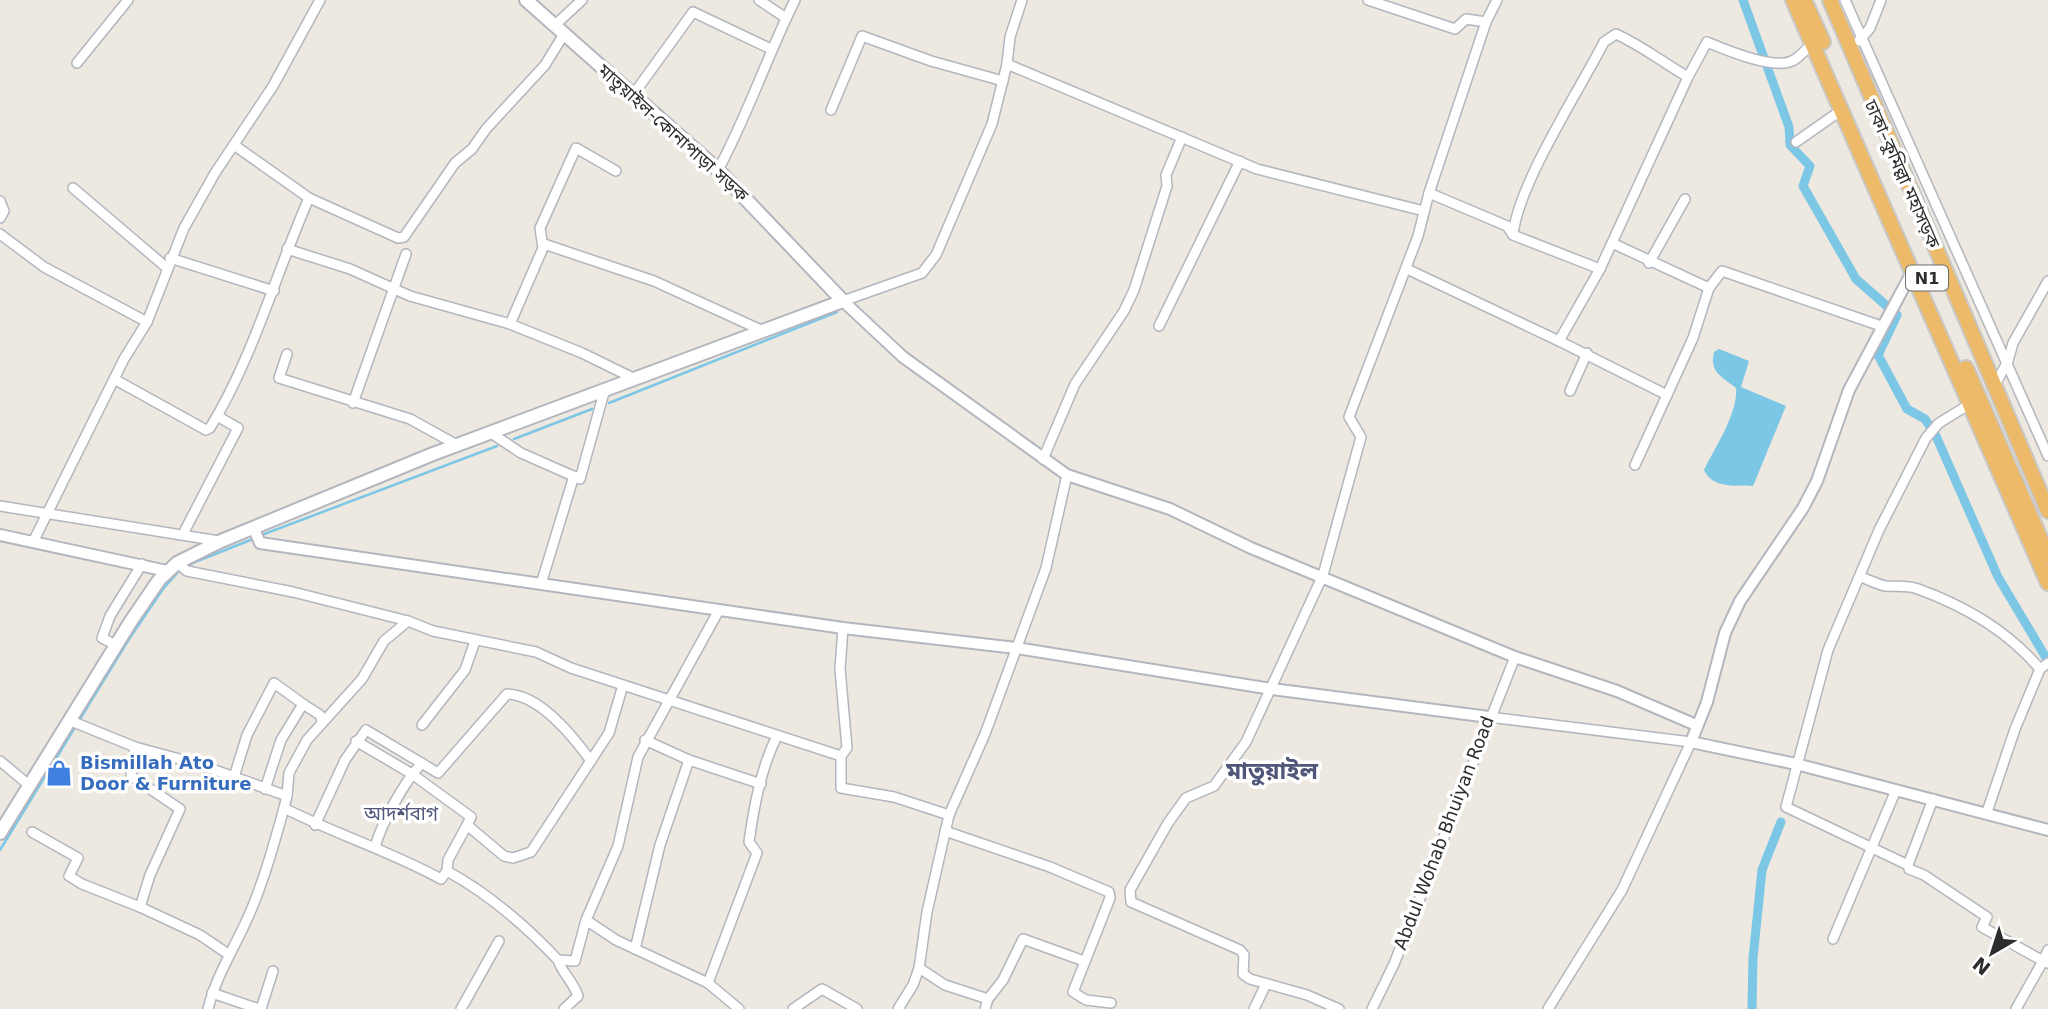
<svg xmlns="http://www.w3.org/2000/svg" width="2048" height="1009" viewBox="0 0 2048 1009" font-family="'DejaVu Sans','Noto Sans Bengali',sans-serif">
	<rect width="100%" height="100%" fill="#ede8e0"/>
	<!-- water -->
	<path fill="#7cc7e6" d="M1719,349l30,12 -8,26 45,19 -33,80c-18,-1 -40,3 -49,-16 11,-23 34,-56 32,-82 -13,-11 -27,-15 -22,-36z"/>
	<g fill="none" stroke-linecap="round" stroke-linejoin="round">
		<!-- stream -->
		<g stroke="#7cc7e6" stroke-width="2.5">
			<polyline points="609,403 837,312"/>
			<polyline points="514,439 592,409"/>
			<polyline points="259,536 497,446"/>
			<polyline points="0,850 129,639 163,589 178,572 195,562 253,539"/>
		</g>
		<!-- canal -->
		<g stroke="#7cc7e6" stroke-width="9">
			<polyline points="1743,0 1789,127 1790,145 1810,166 1803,186 1856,279 1897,315 1878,355 1907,409 1925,419 1936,436 1998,577 2048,661"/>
			<polyline points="1752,1009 1753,958 1762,870 1781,822"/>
		</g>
		<!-- minor casing -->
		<g stroke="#b4b6bf" stroke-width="12">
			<g id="minor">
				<polyline points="759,0 786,18"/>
				<polyline points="1368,0 1455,29 1466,19 1486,22"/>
				<polyline points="1845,0 2048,456"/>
				<polyline points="554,26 582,0"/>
				<polyline points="1859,41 1870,28 1881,0"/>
				<polyline points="77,63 128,0"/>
				<polyline points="1007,64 1257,169 1424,211"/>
				<path d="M1688,77l19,-35c19,8 66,28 85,19 7,-3 15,-13 21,-18"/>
				<polyline points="633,95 693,12 771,49"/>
				<polyline points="831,110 862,36 931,61 1003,81"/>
				<polyline points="1796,142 1843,109"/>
				<polyline points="234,145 309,198 398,238 404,237 455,163 472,149 486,129 545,65 564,34"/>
				<path d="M718,170c30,-55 49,-114 77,-170"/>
				<polyline points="73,188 167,268"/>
				<polyline points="1429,193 1507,226 1513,235 1600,269 1559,341 1667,395"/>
				<polyline points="0,201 4,211 0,218"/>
				<polyline points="0,234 44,267 147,322"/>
				<path d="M1513,235c5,-51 66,-144 91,-193l12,-8c28,13 46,28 72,43l-88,192"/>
				<polyline points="1612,243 1709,288"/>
				<polyline points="544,244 654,281 763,331"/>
				<polyline points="287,249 350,269 410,296 510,324 582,353 635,379"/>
				<polyline points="170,258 274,291"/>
				<polyline points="1649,263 1685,199"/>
				<polyline points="1407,269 1559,341"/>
				<polyline points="843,301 922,273 936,255 992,124 1007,64 1010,37 1022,0"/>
				<polyline points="510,324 543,248 540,228 576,148 616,171"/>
				<polyline points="1159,326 1240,161"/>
				<polyline points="287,354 279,378 410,419 457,445"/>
				<path d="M114,379l92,51 4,-2c44,-72 65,-153 99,-230"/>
				<polyline points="1996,383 2008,361 2013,343 2048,281"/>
				<polyline points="1570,391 1587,353"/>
				<polyline points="353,403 406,254"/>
				<polyline points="1970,404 1939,423 1926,438 1879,530 1828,650 1786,807 1908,865 1909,869 1924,875 1987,917 1982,927 2043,961 2048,950"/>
				<polyline points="491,433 521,453 580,479 605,389"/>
				<polyline points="1043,459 1075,384 1124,311 1134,290 1167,186 1166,175 1182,137"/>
				<polyline points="1635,465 1693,338 1709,288 1722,271 1881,326"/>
				<polyline points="0,506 219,541"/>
				<polyline points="183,534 238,428 217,416"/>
				<polyline points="33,542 124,359 147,322 184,228 215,173 273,86 320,0"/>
				<polyline points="177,563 187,571 293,592 408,621 433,631 536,652 571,668 841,756 841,788 894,797 949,815"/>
				<path d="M1860,577c8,2 18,8 26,9 11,1 21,-1 32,3 47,17 90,42 122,80"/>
				<polyline points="541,584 574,476"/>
				<polyline points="116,645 102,638 110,616 142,564"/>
				<polyline points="1489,717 1691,742 1622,890 1548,1009"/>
				<path d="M71,721l64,26 63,17 89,32 -3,12c51,26 106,43 157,71l6,-8c42,23 78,54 111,89l17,1 11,-41 30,20 92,43 31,26"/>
				<polyline points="422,725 465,670 475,641"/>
				<polyline points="645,740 689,760 761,784"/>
				<polyline points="356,741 412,774 471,817 467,825 504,856 513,858 531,852 609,733 623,685"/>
				<polyline points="135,747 131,776 180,809 150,875 140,907 200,935 228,954"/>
				<polyline points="841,756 847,748 840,669 843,628"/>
				<polyline points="0,761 30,786"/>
				<polyline points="234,777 247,735 274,683 303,704"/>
				<polyline points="265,789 281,740 303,704 320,715 322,721"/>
				<polyline points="287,796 289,773 307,740 362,679 384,641 408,621"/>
				<polyline points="1987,812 2015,729 2040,669 2048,663"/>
				<path d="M315,825l30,-65 21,-30 72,43 69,-79c33,1 65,41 84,67"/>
				<polyline points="945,831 1050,867 1109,892 1110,898 1073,992 1086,1000 1111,1003"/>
				<polyline points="32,832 78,858 69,876 82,884 140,907"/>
				<path d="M375,847c7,-25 29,-65 47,-84"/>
				<polyline points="1908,865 1933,799"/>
				<polyline points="447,871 448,860 467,825"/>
				<polyline points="586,920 618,846 638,757 719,610"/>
				<polyline points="1833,939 1896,790"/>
				<polyline points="635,949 660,845 689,760"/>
				<path d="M558,960c4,13 15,21 20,36l-14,13"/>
				<polyline points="919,968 945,985 988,999 985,1009"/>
				<path d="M708,983l49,-130 -8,-11c5,-36 12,-74 28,-106"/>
				<polyline points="212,993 259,1009"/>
				<polyline points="988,999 1003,980 1023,939 1084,961"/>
				<path d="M208,1009c7,-29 22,-54 35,-81 18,-37 30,-80 41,-120"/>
				<polyline points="261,1009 273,971"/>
				<polyline points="461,1009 499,941"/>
				<polyline points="793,1009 822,989 857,1009"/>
				<polyline points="898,1009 913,985 919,968 927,912 949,815 985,734 1046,568 1067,475"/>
				<polyline points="1254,1009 1266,984"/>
				<polyline points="1339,1009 1307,995 1250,979 1243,974 1244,955 1240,950 1131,902 1130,890 1168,823 1186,798 1214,786 1246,742 1323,575 1361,437 1349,417 1418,236 1429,193 1486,22 1497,0"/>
				<polyline points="1372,1009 1394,964 1515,657"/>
				<polyline points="2016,1009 2043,961 2047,963"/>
			</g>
		</g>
		<!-- tertiary casing -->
		<g stroke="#b4b6bf" stroke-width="14">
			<g id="tertiary">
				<polyline points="1913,270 1849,390 1817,481 1803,508 1740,601 1725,633 1707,702 1691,742 1796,764 2048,830"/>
				<polyline points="843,301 903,357 1067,475 1170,509 1251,548 1515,657 1617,691 1696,725"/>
				<polyline points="254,529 260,543 843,628 1016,648 1272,689 1489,717"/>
				<polyline points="0,535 167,571"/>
			</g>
		</g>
		<!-- secondary casing -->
		<g stroke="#b4b6bf" stroke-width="16">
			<polyline id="secondary" points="0,833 131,621 159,580 177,563 221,541 433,454 843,301 718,170 526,0"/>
		</g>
		<!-- trunk casing -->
		<g stroke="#c8c8c8" stroke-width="18">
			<g id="trunk">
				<polyline points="1793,0 2048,583"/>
				<polyline points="1804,0 1823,42"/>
				<polyline points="1830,0 2048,511"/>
				<polyline points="1966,368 2048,556"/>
			</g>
		</g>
		<!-- minor -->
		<use href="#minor" stroke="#fff" stroke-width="9"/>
		<!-- tertiary -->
		<use href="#tertiary" stroke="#fff" stroke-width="10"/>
		<!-- secondary -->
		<use href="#secondary" stroke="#fff" stroke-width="12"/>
		<!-- trunk -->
		<use href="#trunk" stroke="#ecba69" stroke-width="14"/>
	</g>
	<!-- icons -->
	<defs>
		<g id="shop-bare" transform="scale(2.1)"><path d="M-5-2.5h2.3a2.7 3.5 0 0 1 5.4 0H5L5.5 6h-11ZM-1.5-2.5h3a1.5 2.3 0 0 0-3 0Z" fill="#3f7fe0" stroke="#fff" stroke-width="2.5" paint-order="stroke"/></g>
	</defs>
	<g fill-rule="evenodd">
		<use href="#shop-bare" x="59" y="773"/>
	</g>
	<g text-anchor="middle" stroke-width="7" stroke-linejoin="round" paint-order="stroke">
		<!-- shield labels -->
		<rect fill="#fff" stroke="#6c6c6c" stroke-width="2" x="1906" y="265.5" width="42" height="25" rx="5"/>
		<g font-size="16" font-weight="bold" fill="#2d2d2d">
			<text x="1927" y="284">N1</text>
		</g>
		<!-- street labels -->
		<g font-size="18" fill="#2d2d2d" stroke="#fff">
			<text transform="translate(673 133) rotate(42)" y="6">মাতুয়াইল-কোনাপাড়া সড়ক</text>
			<text transform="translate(1902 174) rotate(66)" y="6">ঢাকা–কুমিল্লা মহাসড়ক</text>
			<text transform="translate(1444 833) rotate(-69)" y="6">Abdul Wohab Bhuiyan Road</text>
		</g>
		<!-- shop labels -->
		<g font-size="18" font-weight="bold" fill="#366cbe" stroke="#fff" text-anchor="start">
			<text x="80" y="769">Bismillah Ato<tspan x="80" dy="21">Door &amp; Furniture</tspan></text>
		</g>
		<!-- neighbourhood labels -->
		<g font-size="19" fill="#50567a" stroke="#fff">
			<text x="401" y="820">আদর্শবাগ</text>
		</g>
		<!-- district labels -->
		<g font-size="24" font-weight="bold" fill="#50567a" stroke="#fff">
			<text x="1272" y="779">মাতুয়াইল</text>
		</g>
	</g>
	<!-- north arrow -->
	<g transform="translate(1992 953) rotate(219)" stroke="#ffffff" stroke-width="5" paint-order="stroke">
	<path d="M0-5L12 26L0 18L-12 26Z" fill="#2d2d2d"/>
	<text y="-10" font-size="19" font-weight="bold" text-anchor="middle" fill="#2d2d2d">N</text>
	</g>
</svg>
